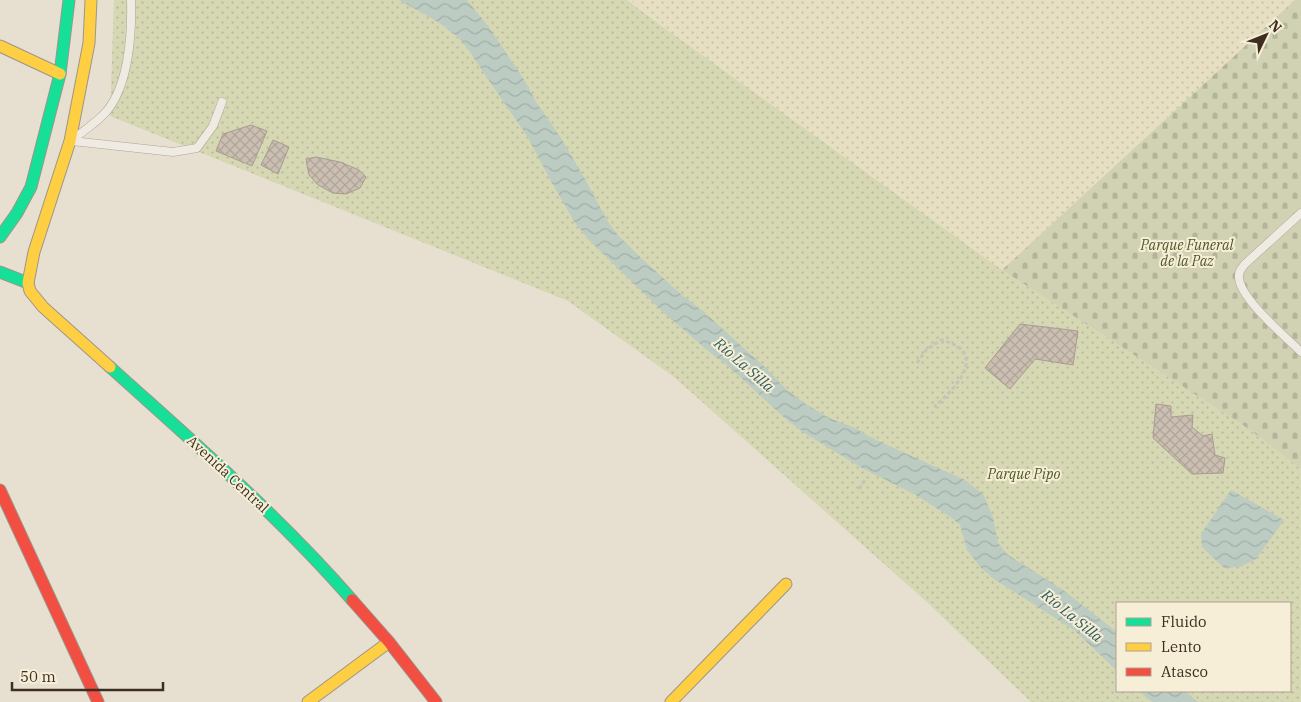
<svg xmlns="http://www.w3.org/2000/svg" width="1301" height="702" viewBox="0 0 1301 702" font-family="'IBM Plex Serif',serif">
	<defs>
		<pattern id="farmland-dots" width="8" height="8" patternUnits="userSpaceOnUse" patternTransform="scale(1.25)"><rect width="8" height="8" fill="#e6dfc2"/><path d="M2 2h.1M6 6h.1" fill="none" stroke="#c6c0a6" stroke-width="1.8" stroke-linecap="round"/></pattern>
		<pattern id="cemetery-stones" width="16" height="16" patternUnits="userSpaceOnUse" patternTransform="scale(1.25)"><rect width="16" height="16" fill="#d1d1b3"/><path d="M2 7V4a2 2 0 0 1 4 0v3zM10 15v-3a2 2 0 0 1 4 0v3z" fill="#b4b49a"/></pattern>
		<pattern id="park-dots" width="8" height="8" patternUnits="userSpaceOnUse" patternTransform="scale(1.25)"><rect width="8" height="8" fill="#d6d7b3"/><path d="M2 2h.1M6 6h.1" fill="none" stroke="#b9b99a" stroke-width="1.8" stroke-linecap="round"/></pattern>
		<pattern id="water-waves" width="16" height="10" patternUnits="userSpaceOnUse" patternTransform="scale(1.25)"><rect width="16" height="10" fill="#bcccc2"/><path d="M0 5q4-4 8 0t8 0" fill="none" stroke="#a2b0a6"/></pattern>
		<pattern id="building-cross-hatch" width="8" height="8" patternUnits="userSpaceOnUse" patternTransform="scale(1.25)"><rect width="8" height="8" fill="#cbbfb2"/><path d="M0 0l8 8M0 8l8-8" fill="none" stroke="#afa499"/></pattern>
	</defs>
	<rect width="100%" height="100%" fill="#e7e0d1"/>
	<!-- farmland -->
	<polygon fill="url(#farmland-dots)" points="630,0 1295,0 1002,270 677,39"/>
	<!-- cemetery -->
	<polygon fill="url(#cemetery-stones)" points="1295,0 1301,0 1301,469 1250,430 1002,270"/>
	<!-- park -->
	<path fill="url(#park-dots)" fill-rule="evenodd" d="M114,0h513l36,27 339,243 248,160 51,39v233h-270l-103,-99 -254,-226 -106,-76 -458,-185zM1117,603h173v88h-173z"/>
	<!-- water -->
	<g fill="url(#water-waves)">
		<path d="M399,0h68l21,26 37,55 11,21 25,36 24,41 23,43 10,13 20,20 44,40 22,17 62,56 22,23 19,14 22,13 24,9 23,13 89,40 18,14 10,23 5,26 10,12 55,35 54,42v39l-43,-41 -80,-51 -13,-11 -14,-18 -7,-25 -8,-7 -36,-23 -54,-27 -56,-34 -18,-13 -60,-55 -21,-16 -45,-39 -73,-71 -14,-17 -24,-42 -24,-45 -52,-76c-15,-30 -48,-44 -76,-60z"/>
		<polygon points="1231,490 1284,520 1256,559 1240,567 1224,568 1202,547 1201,534"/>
		<polygon points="1139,691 1185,691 1198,702 1152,702"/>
	</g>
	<!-- building -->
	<g fill="url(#building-cross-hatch)" stroke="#a89c90">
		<polygon points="251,125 267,131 252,166 216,151 223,134"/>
		<polygon points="273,140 289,147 278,174 261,165"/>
		<polygon points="316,157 340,162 359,170 366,177 360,188 346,194 333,193 318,185 309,175 306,159"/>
		<polygon points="1020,324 1078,331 1073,365 1035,359 1010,389 985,368"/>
		<polygon points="1156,404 1171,406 1171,417 1193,415 1192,427 1203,436 1212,434 1215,455 1225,458 1223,473 1192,474 1153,438"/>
	</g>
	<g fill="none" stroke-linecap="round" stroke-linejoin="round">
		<!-- lane casing -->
		<g stroke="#ada599" stroke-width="9">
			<g id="lane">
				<path d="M76,137c10,-8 21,-15 30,-25 23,-27 26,-78 25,-112"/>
				<polyline points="72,141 173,152 197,148 213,126 222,102"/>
				<path d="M1301,213l-56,51c-3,4 -7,8 -6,13 0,21 47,60 62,75"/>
			</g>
		</g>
		<!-- fast casing -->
		<g stroke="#9c958a" stroke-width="13">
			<g id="fast">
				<polyline points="0,237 17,213 31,187 60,74 69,0"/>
				<polyline points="0,272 28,283"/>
				<path d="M110,367c83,75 168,148 242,233"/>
			</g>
		</g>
		<!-- slow casing -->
		<g stroke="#9c958a" stroke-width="13">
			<g id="slow">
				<polyline points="91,0 89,43 70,141 34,252 28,283 30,291 43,307 110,367"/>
				<polyline points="0,46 60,74"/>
				<polyline points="308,702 389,642"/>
				<polyline points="671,702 786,584"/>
			</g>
		</g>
		<!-- jam casing -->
		<g stroke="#9c958a" stroke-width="13">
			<g id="jam">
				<polyline points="0,490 98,702"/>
				<polyline points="352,600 389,642 436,702"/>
			</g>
		</g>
		<!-- path -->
		<g stroke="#c8c2b9" stroke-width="3" stroke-dasharray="4 2.5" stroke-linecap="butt">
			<path d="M917,363l9,-13 15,-10c49,12 16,47 -7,67"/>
			<polyline points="859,489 865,480"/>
		</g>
		<!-- lane -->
		<use href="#lane" stroke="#efebe3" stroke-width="8"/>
		<!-- fast -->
		<use href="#fast" stroke="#16e098" stroke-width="11"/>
		<!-- slow -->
		<use href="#slow" stroke="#ffcf43" stroke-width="11"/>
		<!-- jam -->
		<use href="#jam" stroke="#f24e42" stroke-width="11"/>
	</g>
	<g text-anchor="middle" stroke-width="4" stroke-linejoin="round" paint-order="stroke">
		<!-- park labels -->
		<g font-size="14" font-style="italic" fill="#4d5a26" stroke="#f7eed8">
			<text x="1187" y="250">Parque Funeral<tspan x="1187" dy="16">de la Paz</tspan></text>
			<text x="1024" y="479">Parque Pipo</text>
		</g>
		<!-- street labels -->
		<g font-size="14" fill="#3d2e20" stroke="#f7eed8">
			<text transform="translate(228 474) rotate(43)" y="5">Avenida Central</text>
		</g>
		<!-- water labels -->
		<g font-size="15" font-style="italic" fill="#2f5d5a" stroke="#f7eed8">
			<text transform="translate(744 365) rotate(41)" y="5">Río La Silla</text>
			<text transform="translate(1072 616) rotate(39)" y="5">Río La Silla</text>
		</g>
	</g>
	<!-- legend -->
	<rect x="1116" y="602" width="175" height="90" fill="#f7eed8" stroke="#ada18e"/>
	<rect x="1126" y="618" width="25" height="8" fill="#16e098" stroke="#ada18e"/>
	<text x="1161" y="627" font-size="15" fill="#3d2e20">Fluido</text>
	<rect x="1126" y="643" width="25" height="8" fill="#ffcf43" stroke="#ada18e"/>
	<text x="1161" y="652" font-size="15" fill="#3d2e20">Lento</text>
	<rect x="1126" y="668" width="25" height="8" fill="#f24e42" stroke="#ada18e"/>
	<text x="1161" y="677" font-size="15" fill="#3d2e20">Atasco</text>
	<!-- north arrow -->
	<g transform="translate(1266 35) rotate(47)" stroke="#f7eed8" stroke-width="4" paint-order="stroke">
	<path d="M0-4L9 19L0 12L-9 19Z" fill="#3d2e20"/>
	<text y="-8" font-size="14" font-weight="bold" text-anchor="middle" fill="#3d2e20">N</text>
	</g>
	<!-- scale -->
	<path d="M12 682v8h151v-8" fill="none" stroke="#3d2e20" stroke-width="2.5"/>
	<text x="20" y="682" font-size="15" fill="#3d2e20" stroke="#f7eed8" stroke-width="4" paint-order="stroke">50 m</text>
</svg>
